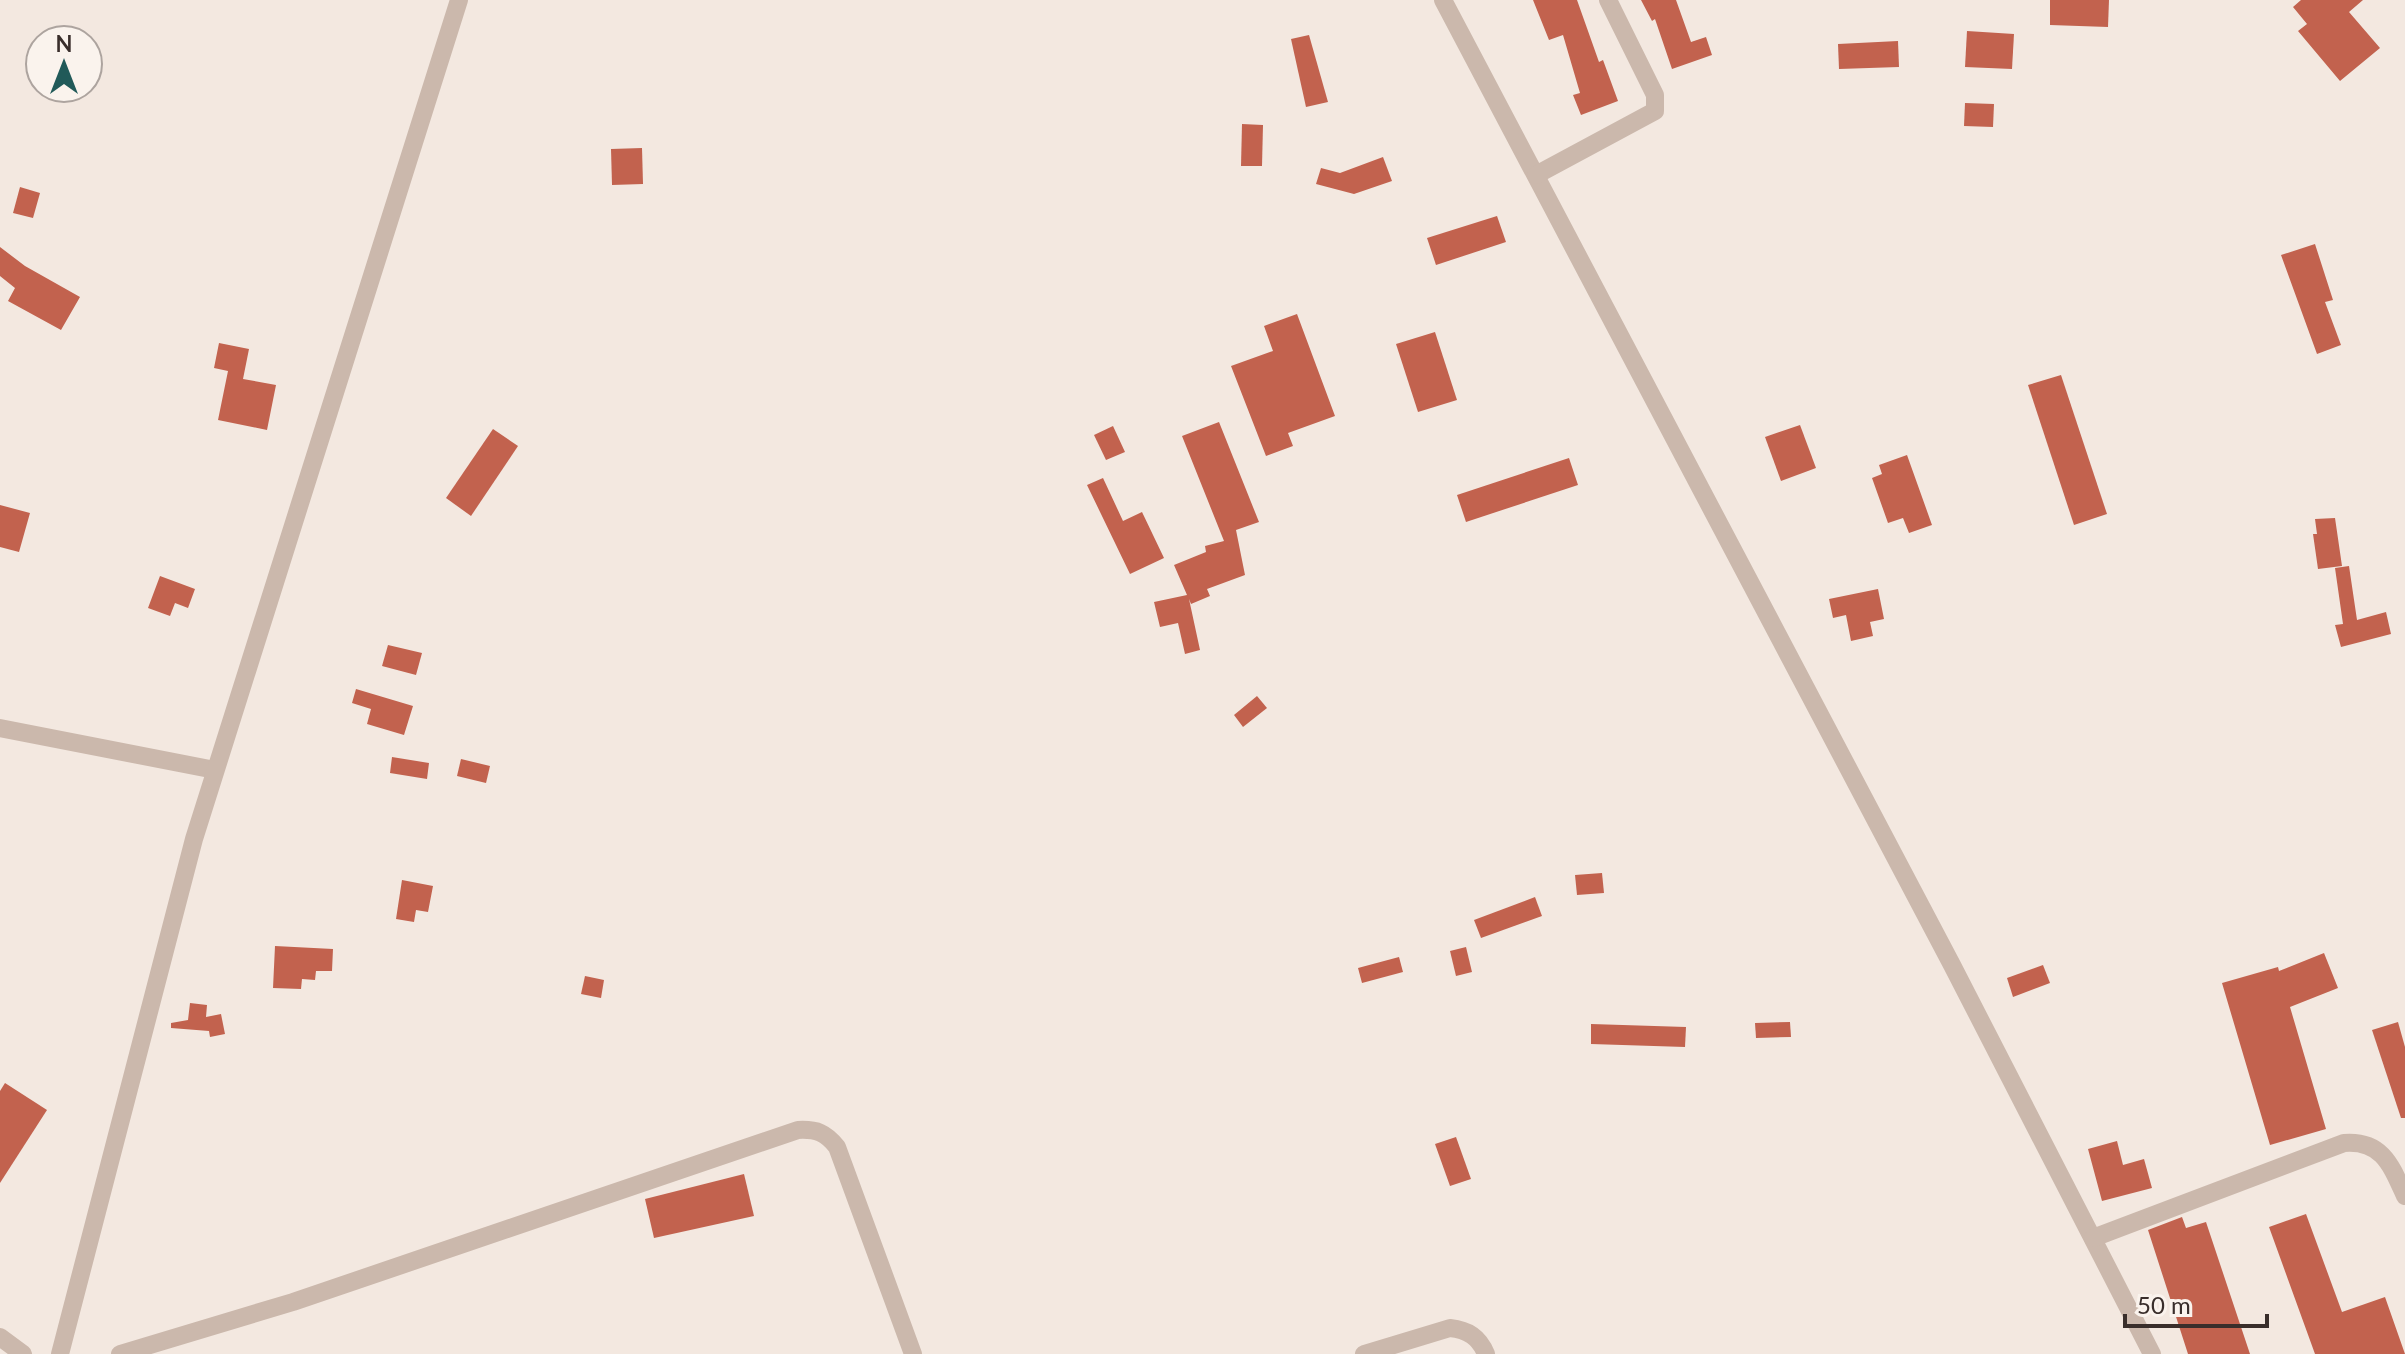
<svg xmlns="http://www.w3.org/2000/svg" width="2405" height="1354" viewBox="0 0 2405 1354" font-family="Lato,sans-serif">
	<rect width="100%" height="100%" fill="#f3e8e0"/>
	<!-- building -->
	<g fill="#c2624e">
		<polygon points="1533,0 1577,0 1599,62 1603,60 1618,101 1581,115 1573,95 1580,93 1563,35 1549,40"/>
		<polygon points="1641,0 1676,0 1691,42 1706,37 1712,55 1672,69 1655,19 1652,21"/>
		<polygon points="2050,0 2109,0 2108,27 2050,25"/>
		<polygon points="2301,0 2363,0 2349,12 2380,48 2340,81 2298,31 2307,24 2293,7"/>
		<polygon points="1967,31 2014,34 2012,69 1965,67"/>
		<polygon points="1309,35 1328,102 1306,107 1291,39"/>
		<polygon points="1898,41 1899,67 1839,69 1838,44"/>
		<polygon points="1965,103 1994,104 1993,127 1964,126"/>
		<polygon points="1242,124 1263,125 1262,166 1241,166"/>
		<polygon points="642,148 643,184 612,185 611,149"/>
		<polygon points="1383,157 1392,181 1354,194 1316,184 1321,168 1340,173"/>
		<polygon points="20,187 40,193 33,218 13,213"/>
		<polygon points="1497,216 1506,242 1436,265 1427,238"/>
		<polygon points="2315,244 2333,300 2325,302 2341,345 2317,354 2281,255"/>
		<polygon points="0,247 25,266 80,297 61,330 8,301 15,288 0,276"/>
		<polygon points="1297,314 1335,416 1288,433 1293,446 1266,456 1231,366 1273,351 1264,326"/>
		<polygon points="1435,332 1457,400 1418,412 1396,344"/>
		<polygon points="219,343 249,349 243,379 276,385 267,430 218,420 228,371 214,368"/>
		<polygon points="2061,375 2107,514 2074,525 2028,385"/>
		<polygon points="1219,422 1259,522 1236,530 1245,575 1207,589 1210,596 1191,604 1189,599 1200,650 1185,654 1178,623 1160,627 1154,602 1187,595 1174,565 1206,552 1205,546 1224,541 1182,436"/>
		<polygon points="1800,425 1816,468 1781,481 1765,437"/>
		<polygon points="1113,426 1125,452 1106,460 1094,435"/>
		<polygon points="493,429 518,446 471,516 446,498"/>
		<polygon points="1907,455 1932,525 1909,533 1903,518 1888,523 1872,478 1882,474 1879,465"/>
		<polygon points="1569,458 1578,485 1466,522 1457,495"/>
		<polygon points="1103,478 1123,521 1142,512 1164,558 1130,574 1087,485"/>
		<polygon points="0,505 30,513 19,552 0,547"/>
		<polygon points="2335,518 2342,566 2318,569 2313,534 2317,534 2315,519"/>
		<polygon points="2349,566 2357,620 2386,612 2391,634 2341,647 2335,625 2343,624 2335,568"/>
		<polygon points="160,576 195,589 188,608 175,603 170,616 148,608"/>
		<polygon points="1878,589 1884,619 1870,622 1873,636 1851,641 1846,615 1833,618 1829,599"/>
		<polygon points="388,645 422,653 416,675 382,666"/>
		<polygon points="356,689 413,706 404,735 367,724 371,709 352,703"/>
		<polygon points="1257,696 1267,708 1243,727 1234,715"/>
		<polygon points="392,757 429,763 427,779 390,773"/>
		<polygon points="461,759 490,766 486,783 457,776"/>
		<polygon points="1602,873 1604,893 1577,895 1575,875"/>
		<polygon points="402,880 433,886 428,912 416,910 414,922 396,919"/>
		<polygon points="1535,897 1542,916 1481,938 1474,920"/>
		<polygon points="275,946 333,949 332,971 316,971 315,980 302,979 301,989 273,988"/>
		<polygon points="1466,947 1472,972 1456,976 1450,951"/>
		<polygon points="2324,953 2338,988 2290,1007 2326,1129 2270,1145 2222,983 2278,967 2279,971"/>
		<polygon points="1399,957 1403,972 1362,983 1358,968"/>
		<polygon points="2043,965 2050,983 2013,997 2007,978"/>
		<polygon points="585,976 604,980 601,998 581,994"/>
		<polygon points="190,1003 207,1005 206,1017 221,1014 225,1034 210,1037 209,1031 171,1028 171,1023 188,1020"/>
		<polygon points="1790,1022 1791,1037 1756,1038 1755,1023"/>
		<polygon points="2398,1022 2405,1047 2405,1118 2401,1118 2372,1030"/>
		<polygon points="1591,1024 1686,1027 1685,1047 1591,1044"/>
		<polygon points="5,1083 47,1110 0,1183 0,1091"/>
		<polygon points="1456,1137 1471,1179 1450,1186 1435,1144"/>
		<polygon points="2117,1141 2123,1165 2144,1159 2152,1188 2102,1201 2088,1149"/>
		<polygon points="744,1174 754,1216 654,1238 645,1199"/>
		<polygon points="2306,1214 2342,1312 2385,1297 2405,1354 2315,1354 2269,1227"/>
		<polygon points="2182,1217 2186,1228 2206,1222 2250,1354 2188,1354 2148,1230"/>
	</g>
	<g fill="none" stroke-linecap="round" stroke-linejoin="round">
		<!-- minor -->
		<g stroke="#cbb8ac" stroke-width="18">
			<polyline points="1443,0 1952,965 2152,1354"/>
			<polyline points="1536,175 1655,111 1655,95 1608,0"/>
			<polyline points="0,728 215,770"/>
			<path d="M2093,1238l251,-95c38,-3 47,22 61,53"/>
			<polyline points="0,1337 23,1354"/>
			<polyline points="60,1354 194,839 459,0"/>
			<path d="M120,1354l173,-52 505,-172c19,-1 28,3 39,17l76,207"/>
			<path d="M1364,1354l86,-26c18,2 29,9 36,26"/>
		</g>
	</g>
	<!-- north arrow -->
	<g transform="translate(64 64)"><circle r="38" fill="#faf3ed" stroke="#ada49f" stroke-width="2"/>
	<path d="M0-6L14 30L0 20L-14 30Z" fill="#215a59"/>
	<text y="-12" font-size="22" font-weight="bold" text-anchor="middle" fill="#392e2b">N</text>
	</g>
	<!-- scale -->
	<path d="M2125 1314v12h142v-12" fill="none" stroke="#392e2b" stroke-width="4"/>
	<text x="2137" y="1314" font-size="24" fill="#392e2b" stroke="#faf3ed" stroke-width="6" paint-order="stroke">50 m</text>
</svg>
